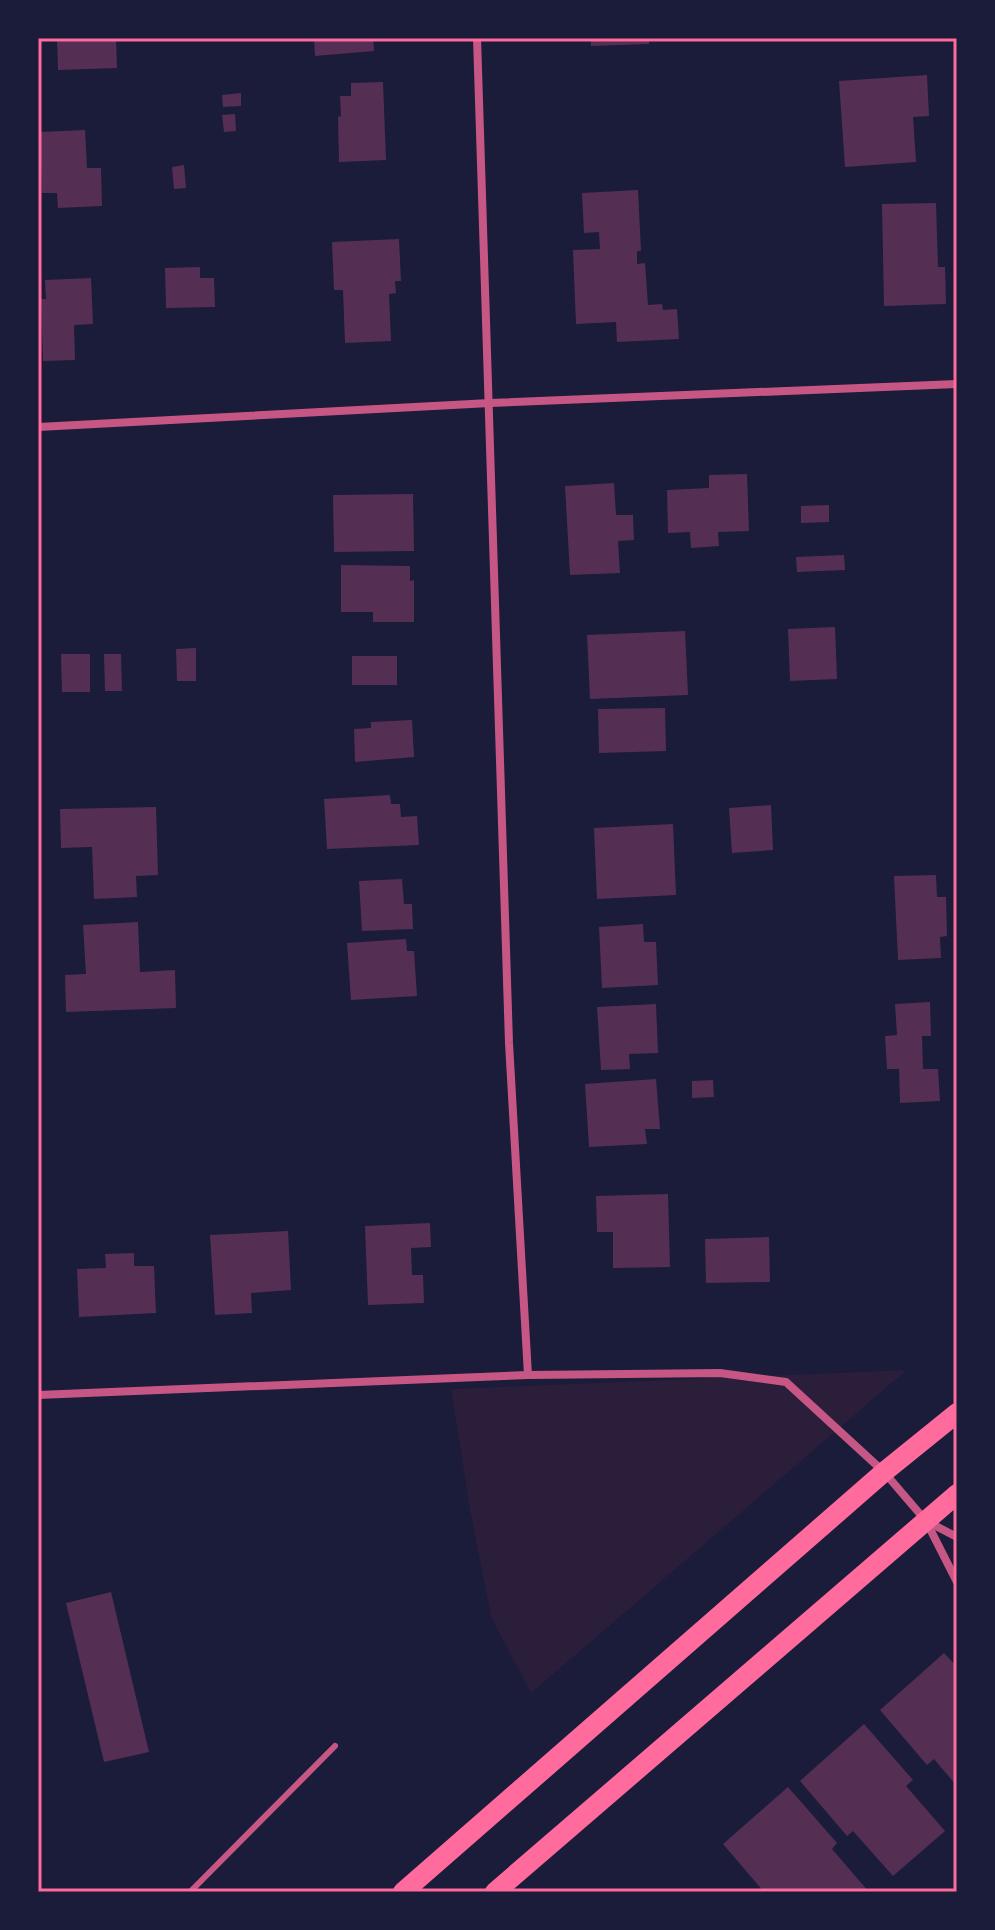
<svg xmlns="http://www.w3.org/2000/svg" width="995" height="1930" viewBox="0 0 995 1930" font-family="Raleway,sans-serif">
	<rect width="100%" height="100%" fill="#1b1b3a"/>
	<!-- green -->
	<polygon fill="#2a1e3b" points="907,1370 531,1693 491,1617 469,1504 451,1389"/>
	<!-- building -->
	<g fill="#542f53">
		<polygon points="57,38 116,38 117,68 58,70"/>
		<polygon points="314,38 373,38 374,51 315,56"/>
		<polygon points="591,38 649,38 649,44 591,46"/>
		<polygon points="927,75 929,116 913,117 916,162 845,167 839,81"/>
		<polygon points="383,82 386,160 339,162 338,116 341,117 340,96 351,96 351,83"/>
		<polygon points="241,93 241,106 223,107 222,95"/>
		<polygon points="235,114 236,131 224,132 222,115"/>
		<polygon points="85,130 87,168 101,168 102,206 58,208 57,193 42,193 40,132"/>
		<polygon points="184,165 186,188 174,189 172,167"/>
		<polygon points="638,190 641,251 637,251 637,264 645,263 648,305 662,304 663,310 677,309 679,339 617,342 616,322 576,324 573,250 600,249 599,232 584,233 582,193"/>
		<polygon points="936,203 938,267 945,267 946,304 884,306 882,204"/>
		<polygon points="399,239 401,281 395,281 396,293 389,294 391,341 345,343 343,290 334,290 332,242"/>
		<polygon points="200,267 200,278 214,278 215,307 166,308 165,268"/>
		<polygon points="91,278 93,324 74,325 75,360 43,361 41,299 46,299 45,280"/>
		<polygon points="747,474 749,531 718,532 719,546 691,548 690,532 668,533 667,490 709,488 709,475"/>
		<polygon points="614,483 616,515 633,515 634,540 618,541 620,573 570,575 565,486"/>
		<polygon points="413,494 414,551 334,552 333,495"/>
		<polygon points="829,505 829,522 801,523 801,506"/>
		<polygon points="844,555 845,570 797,572 796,557"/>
		<polygon points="341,565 410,566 410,581 414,580 414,622 373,622 373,612 341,612"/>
		<polygon points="835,627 837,679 790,681 788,629"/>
		<polygon points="685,631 688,695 590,699 587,635"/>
		<polygon points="196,648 196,681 177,681 176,649"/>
		<polygon points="61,654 90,654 90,692 62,692"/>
		<polygon points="104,654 121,654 122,691 105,691"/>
		<rect x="352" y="656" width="45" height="29"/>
		<polygon points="665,708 666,751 599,753 598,709"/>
		<polygon points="412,720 414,757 355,762 354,729 371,728 371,722"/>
		<polygon points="390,795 391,804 400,804 401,817 417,816 419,845 327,849 324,799"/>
		<polygon points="771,805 773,850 732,853 729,808"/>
		<polygon points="156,807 158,875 136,876 137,897 94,899 92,847 61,848 60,809"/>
		<polygon points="673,824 676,895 597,899 594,828"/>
		<polygon points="936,875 937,897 946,897 947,936 940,937 941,958 898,960 894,876"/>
		<polygon points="402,879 404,904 412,904 413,929 362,931 359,881"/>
		<polygon points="138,922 140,972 175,970 176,1008 66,1012 65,975 86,974 83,925"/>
		<polygon points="643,924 644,942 656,942 658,985 602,988 599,927"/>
		<polygon points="406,939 407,951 414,951 417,996 351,1000 347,943"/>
		<polygon points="930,1002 931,1036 922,1036 923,1069 938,1069 940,1101 900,1103 899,1069 887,1069 885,1036 897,1035 895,1004"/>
		<polygon points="656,1004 658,1053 629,1054 630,1069 601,1070 597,1007"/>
		<polygon points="656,1079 660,1129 645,1129 647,1144 589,1147 585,1084"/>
		<polygon points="713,1080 714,1097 692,1098 692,1081"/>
		<polygon points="668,1194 670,1267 613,1268 613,1232 597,1232 596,1196"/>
		<polygon points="430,1223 431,1247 411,1248 412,1275 423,1275 424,1303 368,1305 365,1226"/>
		<polygon points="288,1231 291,1290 251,1293 252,1313 215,1315 210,1235"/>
		<polygon points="769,1237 770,1282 706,1283 705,1239"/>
		<polygon points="134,1253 134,1266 154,1266 156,1313 79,1317 77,1269 106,1268 105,1254"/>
		<polygon points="111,1592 149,1752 104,1762 66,1603"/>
		<polygon points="944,1653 957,1667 957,1786 934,1759 927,1765 880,1710"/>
		<polygon points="864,1724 913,1780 906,1786 945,1831 893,1876 853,1831 847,1836 800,1781"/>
		<polygon points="788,1787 837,1843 832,1849 869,1892 764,1892 723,1844"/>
	</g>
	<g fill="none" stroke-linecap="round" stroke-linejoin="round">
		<!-- service -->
		<polyline stroke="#c65784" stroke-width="6" points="190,1892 335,1746"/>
		<!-- minor -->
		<g stroke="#c65784" stroke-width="8">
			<polyline points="477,38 509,1043 528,1375"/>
			<polyline points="38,427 490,403 957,384"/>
			<polyline points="38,1395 528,1375 720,1373 786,1382 884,1472 926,1521 957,1582"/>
			<polyline points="926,1521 957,1537"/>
		</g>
		<!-- primary -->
		<g stroke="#ff6b9d" stroke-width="20">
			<polyline points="403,1892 884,1472 957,1413"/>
			<polyline points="495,1892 957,1494"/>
		</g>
	</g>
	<!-- border -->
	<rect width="995" height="1930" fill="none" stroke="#1b1b3a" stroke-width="80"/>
	<rect x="40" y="40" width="915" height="1850" fill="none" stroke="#ff6b9d" stroke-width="3"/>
</svg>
